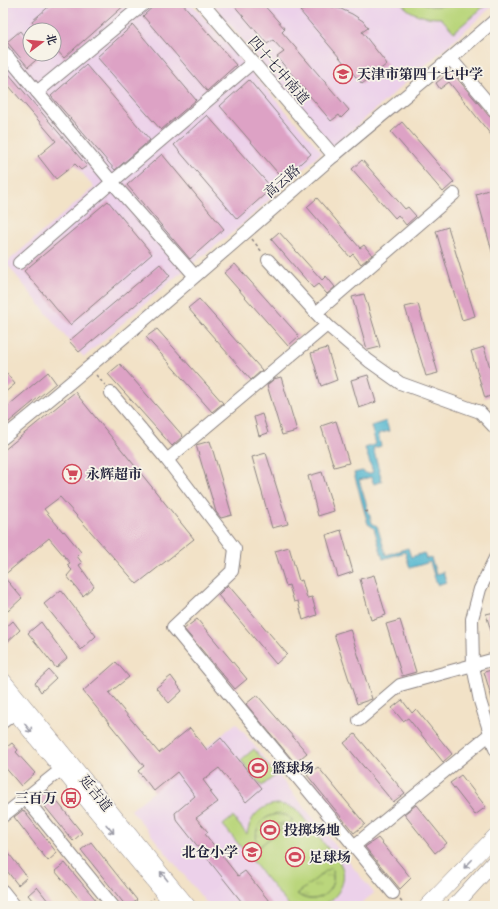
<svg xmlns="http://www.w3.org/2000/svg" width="498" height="909" viewBox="0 0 498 909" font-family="'IM FELL English','Noto Serif SC',serif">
	<defs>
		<pattern id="grass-tufts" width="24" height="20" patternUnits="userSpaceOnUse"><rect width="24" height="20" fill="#bad67c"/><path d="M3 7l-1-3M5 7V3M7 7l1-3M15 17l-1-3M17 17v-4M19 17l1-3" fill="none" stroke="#a0b76c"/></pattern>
	</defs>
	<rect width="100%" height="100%" fill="#f7f3e8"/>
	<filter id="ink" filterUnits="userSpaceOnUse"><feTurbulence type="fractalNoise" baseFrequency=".025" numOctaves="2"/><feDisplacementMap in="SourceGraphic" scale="8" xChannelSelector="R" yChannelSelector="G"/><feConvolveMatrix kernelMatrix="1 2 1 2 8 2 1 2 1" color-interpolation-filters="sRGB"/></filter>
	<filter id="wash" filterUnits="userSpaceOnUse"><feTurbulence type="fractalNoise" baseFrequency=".012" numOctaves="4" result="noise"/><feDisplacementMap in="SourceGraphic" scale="16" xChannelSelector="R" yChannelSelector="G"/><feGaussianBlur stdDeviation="0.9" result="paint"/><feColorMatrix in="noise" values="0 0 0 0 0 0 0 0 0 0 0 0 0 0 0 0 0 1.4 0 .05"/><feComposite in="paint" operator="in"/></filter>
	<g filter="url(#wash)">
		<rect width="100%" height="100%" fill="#f2e2c7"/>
		<!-- built -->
		<g fill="#ecd1ea" fill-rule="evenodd">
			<path d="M3,3h188l131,149 -85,77 -60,47 -93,81 -15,-16 -63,-78 88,-76 -91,-108zM30,30h24v24h-24z"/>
			<polygon points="212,3 495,3 495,4 335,145 331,146 328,144"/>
			<polygon points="236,723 374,893 358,906 209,906 131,810"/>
		</g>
		<!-- grass -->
		<g fill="url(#grass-tufts)" stroke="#6e7c5c">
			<path d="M279,814l7,1 7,5 -34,27c-8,-16 2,-32 20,-33z"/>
			<path d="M331,866c10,23 -14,43 -34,28z"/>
		</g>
		<!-- green -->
		<g fill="#bad67c" stroke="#6e7c5c" fill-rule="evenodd">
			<path d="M401,3h21l8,3h10l16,-3h32l-34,29 -13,-14c-16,0 -30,-3 -40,-15z"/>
			<polygon points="254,749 276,775 262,786 241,760"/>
			<path d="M278,804l10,2 9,4c10,12 19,24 29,36 5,6 11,11 14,17 10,17 -3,37 -19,43h-32l-66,-81 10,-8 14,17c3,-17 13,-29 31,-30zM279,814l7,1 7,5 -34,27c-8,-16 2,-32 20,-33zM331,867c10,22 -15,42 -34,27z"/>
			<polygon points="283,822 285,824 284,825 282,825 268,837 263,826 281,824"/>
		</g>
		<!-- water -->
		<polygon fill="#50b5cf" stroke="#396c85" points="386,421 389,431 378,434 381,446 373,448 382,481 374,484 371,477 359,480 372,523 377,526 386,555 408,548 411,557 424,553 426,559 431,558 436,574 443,572 446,582 437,585 430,562 410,568 405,552 383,559 374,528 368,524 354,473 362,471 368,474 373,472 365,448 376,444 371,426"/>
		<g id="blocks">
			<!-- building -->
			<g fill="#dda2c5">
				<polygon points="53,3 127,3 84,41 84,40 64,58 54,47 54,30 39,30 32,21"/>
				<polygon points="157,3 182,3 236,65 207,91 143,16"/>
				<polygon points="232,3 262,3 285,29 282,32 349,110 341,118 339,115 331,121 277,57 284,52 273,40 267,44"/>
				<polygon points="316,6 329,6 341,9 352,14 363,21 368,28 362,32 387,64 362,84 300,11"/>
				<polygon points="133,25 196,100 161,130 97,57"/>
				<polygon points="20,31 30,44 30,54 43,54 28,67 7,42"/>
				<polygon points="86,65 150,140 115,170 51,96"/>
				<polygon points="3,67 87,166 81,170 75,164 56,179 38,156 56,141 3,79"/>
				<polygon points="451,71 489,116 495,120 495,140 449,82 440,89 436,83"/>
				<polygon points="249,80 311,154 283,179 220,106"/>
				<polygon points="207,115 272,188 237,219 174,145"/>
				<polygon points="402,122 454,182 443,192 391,132"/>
				<polygon points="162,154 224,229 190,259 127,185"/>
				<polygon points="362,160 405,209 408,207 416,216 406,225 398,215 395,218 352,169"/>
				<polygon points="491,189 495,203 495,254 493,255 476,194"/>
				<polygon points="317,198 360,248 364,245 372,255 361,264 353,254 350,257 307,207"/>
				<polygon points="108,201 152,254 70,325 24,271"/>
				<polygon points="448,227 475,316 462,320 436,231"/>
				<polygon points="279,232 322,280 326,276 335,287 327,294 318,284 313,288 271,239"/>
				<polygon points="160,264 170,276 79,352 69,341"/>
				<polygon points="235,264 299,336 288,346 224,273"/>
				<polygon points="364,294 380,347 368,350 367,349 352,297"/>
				<polygon points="199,299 262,370 251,380 188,308"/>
				<polygon points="418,304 438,373 426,376 405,307"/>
				<polygon points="157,329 223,403 212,412 146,337"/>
				<polygon points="484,347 495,385 495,394 485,398 471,351"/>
				<polygon points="327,348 337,380 321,386 311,353"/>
				<polygon points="120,364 183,436 172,446 108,374"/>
				<polygon points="3,369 15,384 3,394"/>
				<polygon points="48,372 56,383 3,427 3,410"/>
				<polygon points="368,375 376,402 359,408 351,380"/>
				<polygon points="281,377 297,431 282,435 267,385 274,379"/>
				<polygon points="75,392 194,539 137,584 60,497 44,509 63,532 64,531 81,552 77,556 82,563 79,565 94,586 83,596 67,576 72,570 67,565 70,563 49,538 3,576 22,598 8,611 3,605 3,451"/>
				<polygon points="262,414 268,433 259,436 254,417"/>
				<polygon points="336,421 349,463 334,467 321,426"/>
				<polygon points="210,441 232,515 221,518 216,512 196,445"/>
				<polygon points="266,453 288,524 272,528 252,457"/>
				<polygon points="322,472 334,511 318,516 308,476"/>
				<polygon points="341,530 353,572 338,577 326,535"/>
				<polygon points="289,547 299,581 302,580 307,598 312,597 317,615 303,620 298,601 294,602 289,585 286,586 275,551"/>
				<polygon points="374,575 386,615 371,620 360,579"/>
				<polygon points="228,585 287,654 276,664 218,595"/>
				<polygon points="61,590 96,636 81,650 44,604"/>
				<polygon points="495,612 495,638 493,638 486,614"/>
				<polygon points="197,619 247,679 235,689 184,629"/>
				<polygon points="400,620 416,672 402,676 386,624"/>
				<polygon points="13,621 20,630 3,646 3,630"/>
				<polygon points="41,622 67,658 56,668 28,633"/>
				<polygon points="350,629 372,699 357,704 334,634"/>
				<polygon points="116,662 129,677 109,693 159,753 190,728 207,750 221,738 262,788 246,802 219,768 203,780 212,792 210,792 218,802 196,818 208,832 205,834 238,876 245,871 273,906 245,906 176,819 175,813 195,796 177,772 154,791 138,771 144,766 83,691"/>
				<polygon points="495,669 495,702 493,702 484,672"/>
				<polygon points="49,670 56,678 41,692 35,683"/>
				<polygon points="171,676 182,691 169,703 156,688"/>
				<polygon points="257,695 307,753 295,763 246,704"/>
				<polygon points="402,700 412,713 416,709 452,754 443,762 408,718 403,721 392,708"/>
				<polygon points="355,734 405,793 393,802 344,743"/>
				<polygon points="12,743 18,750 16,752 35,773 21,786 3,765 3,750"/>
				<polygon points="318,767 365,824 354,833 307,775"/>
				<polygon points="461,775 486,807 475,815 450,783"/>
				<polygon points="48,790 82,833 73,841 38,798"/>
				<polygon points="416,805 447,843 435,853 404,814"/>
				<polygon points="23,810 57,853 48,861 14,817"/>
				<polygon points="378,838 411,878 400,889 365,847"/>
				<polygon points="91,842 137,900 130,906 126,906 81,850"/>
				<polygon points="3,846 27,877 18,885 3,866"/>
				<polygon points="65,863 101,906 85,906 55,871"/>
				<polygon points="37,887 52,906 37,906 28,895"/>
			</g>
		</g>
	</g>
	<g filter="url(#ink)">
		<use href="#blocks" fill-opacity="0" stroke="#8a8281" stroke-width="1"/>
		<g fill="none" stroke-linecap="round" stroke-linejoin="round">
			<!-- minor casing -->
			<g stroke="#8a8281" stroke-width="14">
				<g id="minor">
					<polyline points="202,3 334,156"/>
					<polyline points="3,51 112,182 195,276"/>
					<polyline points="451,59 495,111"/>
					<polyline points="37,92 145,3"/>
					<polyline points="268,260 327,325 369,361 400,383 480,412 495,428"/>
					<polyline points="19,263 112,182 253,62"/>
					<polyline points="316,313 454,194"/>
					<polyline points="111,393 167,460 235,549 232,571 173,627 393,893"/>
					<path d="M3,438c111,-90 218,-184 326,-278 55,-47 112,-92 166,-140"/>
					<polyline points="167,460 327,325"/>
					<polyline points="495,558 480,589 472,619 473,666 480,701 495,749"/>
					<polyline points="359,720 400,685 495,659"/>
					<polyline points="3,722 21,708"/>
					<polyline points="25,798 113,906"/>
					<polyline points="3,816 68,764"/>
					<polyline points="354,846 490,734"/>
					<polyline points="3,891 15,906"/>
				</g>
			</g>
			<!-- major casing -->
			<g stroke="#8a8281" stroke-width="16">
				<g id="major">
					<polyline points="3,680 188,906"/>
					<polyline points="3,698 174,906"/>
					<polyline points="427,906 495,836"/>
					<polyline points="454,906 495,861"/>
				</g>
			</g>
			<!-- path -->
			<g stroke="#8a8281" stroke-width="1.5" stroke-dasharray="3 3" stroke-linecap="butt">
				<polyline points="252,239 262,252"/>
				<polyline points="96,375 105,385"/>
				<polyline points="365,512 369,511"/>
				<polyline points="400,900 405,906"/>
				<polyline points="144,906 154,898"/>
			</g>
			<!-- minor -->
			<use href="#minor" stroke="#fff" stroke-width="12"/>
			<!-- major -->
			<use href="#major" stroke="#fff" stroke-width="15"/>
		</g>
		<!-- one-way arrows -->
		<defs><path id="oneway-shaft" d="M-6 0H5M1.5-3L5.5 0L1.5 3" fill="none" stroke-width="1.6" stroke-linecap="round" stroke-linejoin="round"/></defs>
		<g stroke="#9c9ca7">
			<use href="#oneway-shaft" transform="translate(28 728) rotate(51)"/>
			<use href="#oneway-shaft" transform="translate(110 829) rotate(50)"/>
			<use href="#oneway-shaft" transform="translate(468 864) rotate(134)"/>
			<use href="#oneway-shaft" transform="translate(164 876) rotate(-129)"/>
		</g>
	</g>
	<!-- icons -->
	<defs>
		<g id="school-ring" transform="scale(1)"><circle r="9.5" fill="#f7f3e8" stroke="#d1495b" stroke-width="1.5"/><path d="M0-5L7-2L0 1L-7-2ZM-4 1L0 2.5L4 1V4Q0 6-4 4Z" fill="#d1495b"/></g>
		<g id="supermarket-ring" transform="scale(1)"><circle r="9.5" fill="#f7f3e8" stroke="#d1495b" stroke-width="1.5"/><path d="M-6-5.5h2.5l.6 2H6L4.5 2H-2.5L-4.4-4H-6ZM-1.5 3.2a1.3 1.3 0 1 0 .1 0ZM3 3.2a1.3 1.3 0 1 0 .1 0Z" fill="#d1495b"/></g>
		<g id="stadium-ring" transform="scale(1)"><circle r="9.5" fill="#f7f3e8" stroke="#d1495b" stroke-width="1.5"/><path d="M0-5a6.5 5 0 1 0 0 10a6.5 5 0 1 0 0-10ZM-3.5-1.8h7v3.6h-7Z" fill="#d1495b"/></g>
		<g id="bus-ring" transform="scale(1)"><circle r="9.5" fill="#f7f3e8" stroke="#d1495b" stroke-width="1.5"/><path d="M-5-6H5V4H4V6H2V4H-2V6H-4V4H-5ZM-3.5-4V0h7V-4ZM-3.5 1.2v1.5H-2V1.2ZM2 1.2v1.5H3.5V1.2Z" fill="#d1495b"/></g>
	</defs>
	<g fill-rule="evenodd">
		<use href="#school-ring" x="343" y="74"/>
		<use href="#supermarket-ring" x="72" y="474"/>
		<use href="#stadium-ring" x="258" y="768"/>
		<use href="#bus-ring" x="71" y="798"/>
		<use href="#stadium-ring" x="270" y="830"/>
		<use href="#school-ring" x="252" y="852"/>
		<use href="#stadium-ring" x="295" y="857"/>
	</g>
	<g text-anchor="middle" stroke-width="3.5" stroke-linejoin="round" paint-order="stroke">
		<!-- street labels -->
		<g font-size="14" fill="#22223b" stroke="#f7f3e8">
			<text transform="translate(279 70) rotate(49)" y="5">四十七中南道</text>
			<text transform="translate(282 181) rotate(-41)" y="5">高云路</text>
			<text transform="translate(96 793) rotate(51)" y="5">延吉道</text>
		</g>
		<!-- poi labels -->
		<g font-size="14" font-weight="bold" fill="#22223b" stroke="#f7f3e8" text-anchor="start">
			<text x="357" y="79">天津市第四十七中学</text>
			<text x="86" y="479">永辉超市</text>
			<text x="272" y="773">篮球场</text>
			<text x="57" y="803" text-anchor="end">三百万</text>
			<text x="284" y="835">投掷场地</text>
			<text x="238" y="857" text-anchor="end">北仓小学</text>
			<text x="309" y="862">足球场</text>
		</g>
	</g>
	<!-- margin -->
	<rect width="498" height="909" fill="none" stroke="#f7f3e8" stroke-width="16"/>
	<!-- north arrow -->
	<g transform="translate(42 42) rotate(74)"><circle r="19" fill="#f7f3e8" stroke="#a29fa3"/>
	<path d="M0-3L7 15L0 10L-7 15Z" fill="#d1495b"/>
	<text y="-6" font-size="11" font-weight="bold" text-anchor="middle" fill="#22223b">北</text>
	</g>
</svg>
